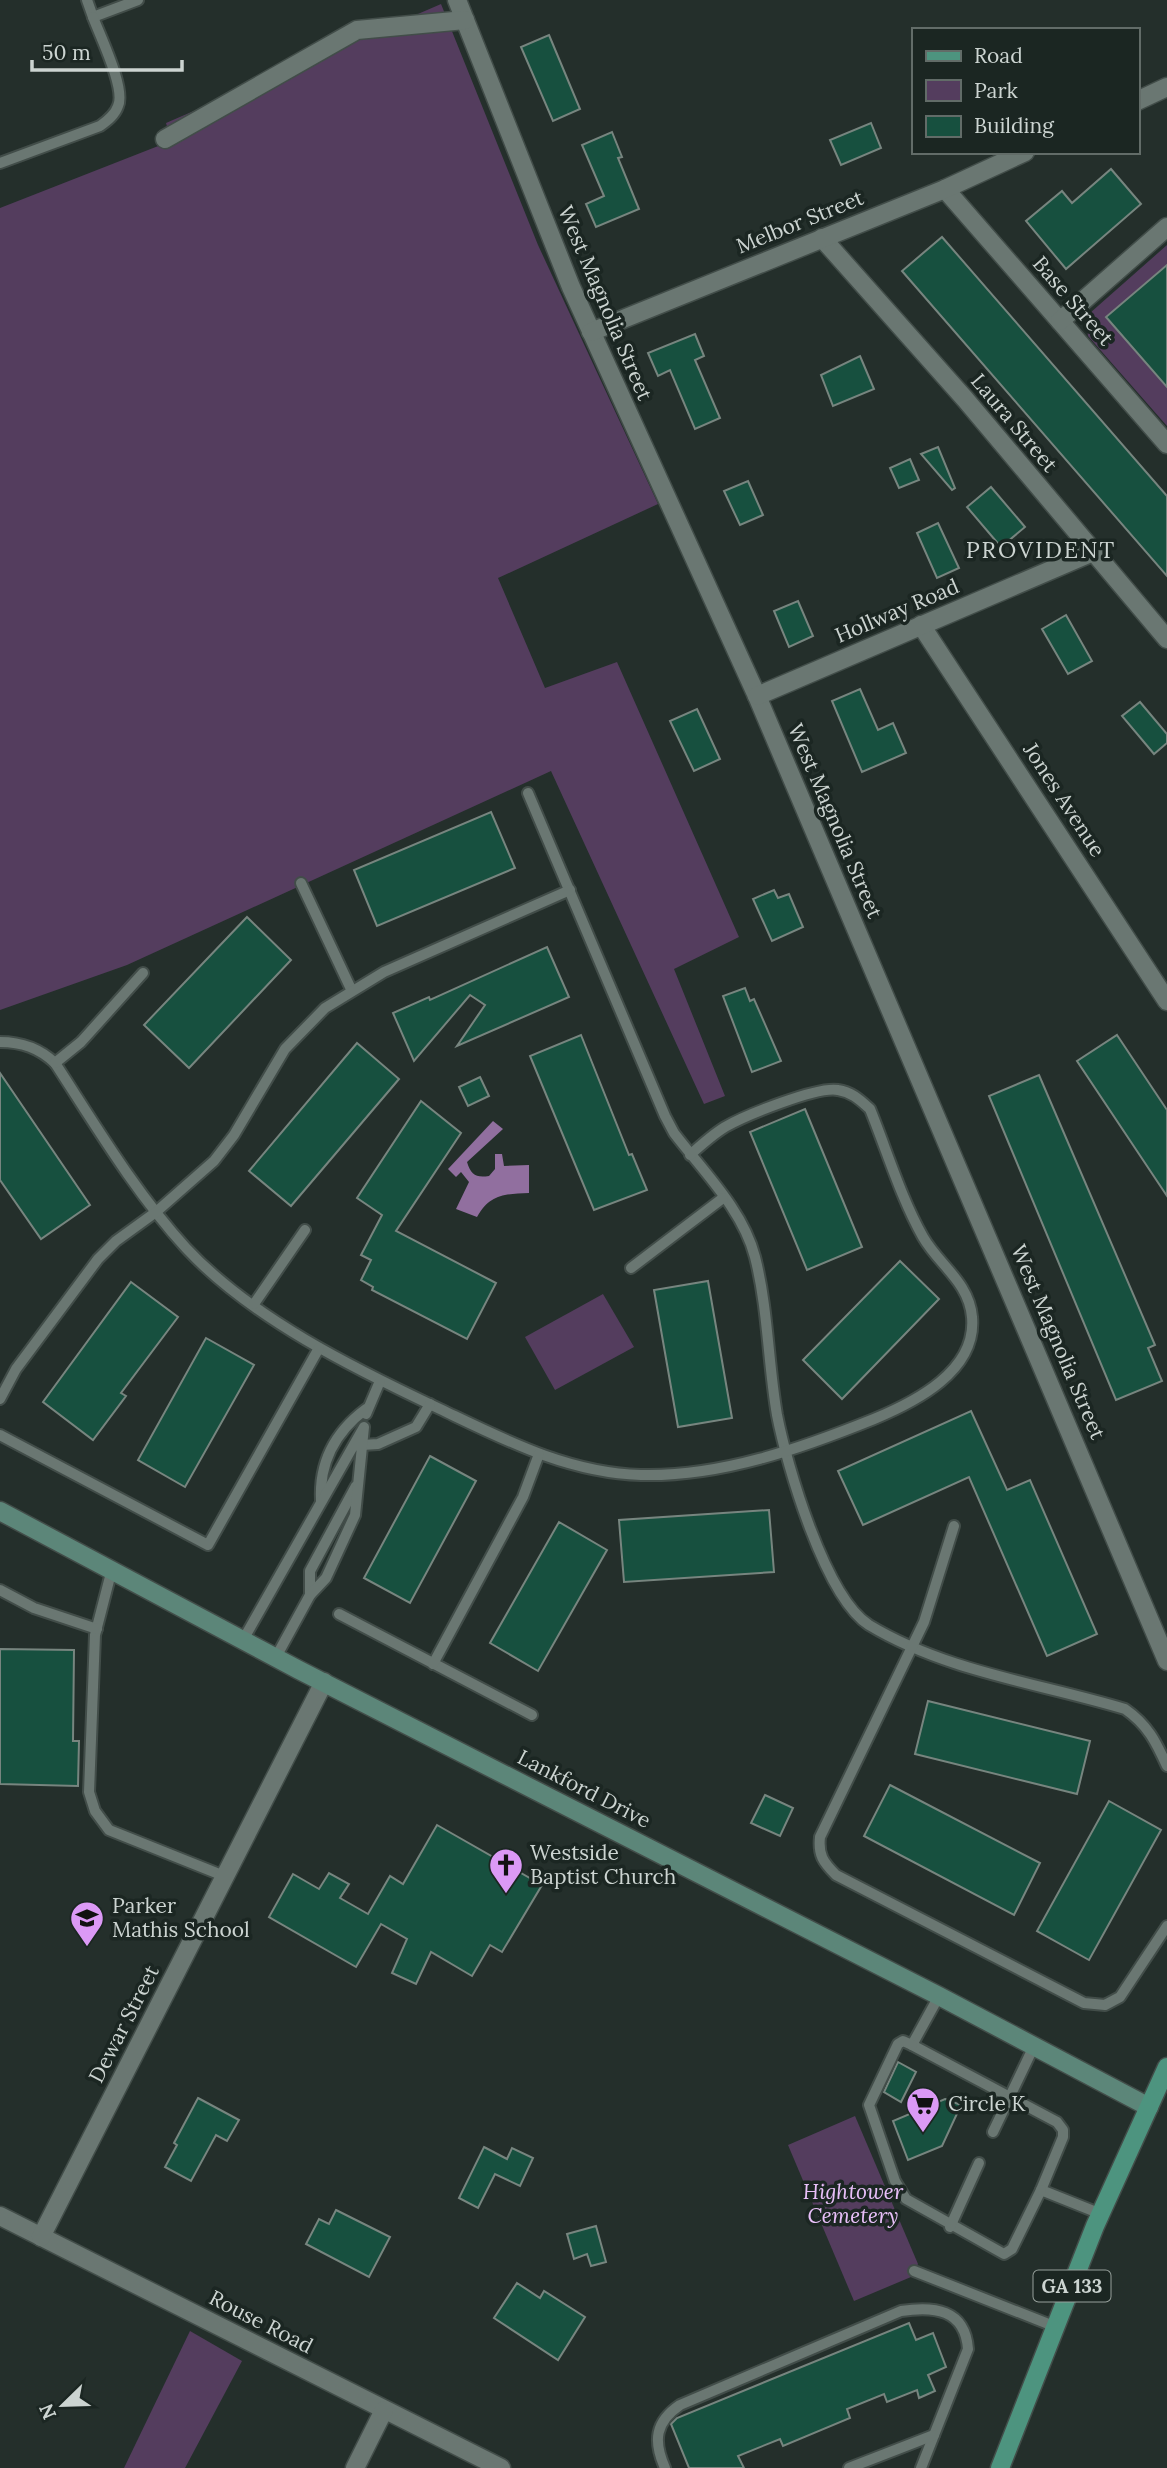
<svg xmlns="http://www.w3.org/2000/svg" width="1167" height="2468" viewBox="0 0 1167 2468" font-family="Lora,serif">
	<rect width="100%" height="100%" fill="#242f2b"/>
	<!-- green -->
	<g fill="#543d5e" fill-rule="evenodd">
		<polygon points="441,4 538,245 658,504 498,578 545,688 617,662 739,937 674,969 725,1096 704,1104 551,771 127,965 0,1010 0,208 171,141 166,123"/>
		<path d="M1167,245v181l-79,-90 -2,-16 4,-7zM1145,283l17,19 -55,15z"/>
		<polygon points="603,1294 634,1347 555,1390 525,1337"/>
		<polygon points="855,2116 918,2264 911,2277 854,2301 788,2145"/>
		<polygon points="190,2331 242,2361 185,2468 124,2468"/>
	</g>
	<!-- water -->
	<path fill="#916f9f" d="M493,1121l10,8 -36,33c4,13 9,16 22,14l6,-7v-15h7l2,12 25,-1v28c-25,1 -39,1 -52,24l-21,-8 13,-27 -8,-10 -5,5 -8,-8z"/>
	<!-- building -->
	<g fill="#17503f" stroke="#77857f" stroke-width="2">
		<polygon points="549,35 580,109 553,121 521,47"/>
		<polygon points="871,123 881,148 841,165 830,140"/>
		<polygon points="612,132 622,157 618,158 639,209 596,227 586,204 604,196 582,145"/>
		<polygon points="1111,169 1141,204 1066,269 1026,221 1062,191 1072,203"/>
		<polygon points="942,237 1167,496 1167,576 902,271"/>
		<polygon points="1167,265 1167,387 1106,317"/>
		<polygon points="695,334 704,356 695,360 720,418 695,429 670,370 658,376 648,353"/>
		<polygon points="860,356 874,389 833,406 821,375"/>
		<polygon points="938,447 955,488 952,490 921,454"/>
		<polygon points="910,459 919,480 899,488 890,468"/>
		<polygon points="748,481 763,515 740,525 724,491"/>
		<polygon points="991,487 1025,527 1001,547 967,507"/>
		<polygon points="938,523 959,568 937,578 917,533"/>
		<polygon points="798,601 813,636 789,647 774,611"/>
		<polygon points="1066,615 1092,661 1068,674 1042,629"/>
		<polygon points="860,689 878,730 893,723 906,753 862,772 832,701"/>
		<polygon points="1140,702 1167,734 1167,743 1154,754 1122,716"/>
		<polygon points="697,709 720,759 694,771 670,721"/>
		<polygon points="491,812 515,868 377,926 354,870"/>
		<polygon points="774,890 778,898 789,894 803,927 772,941 753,899"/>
		<polygon points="247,917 291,960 189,1068 144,1025"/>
		<polygon points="547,947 569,997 457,1046 485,1005 470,995 414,1061 393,1013 429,997 430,1000"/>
		<polygon points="745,988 750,1001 754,999 781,1061 752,1072 723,996"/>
		<polygon points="581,1035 629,1155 632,1154 647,1190 594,1210 530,1056"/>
		<polygon points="1117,1035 1167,1110 1167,1196 1077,1061"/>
		<polygon points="357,1043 399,1079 291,1206 249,1171"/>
		<polygon points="0,1073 90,1205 41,1239 0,1180"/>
		<polygon points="1039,1075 1155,1345 1148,1348 1162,1381 1116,1400 989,1096"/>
		<polygon points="480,1077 489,1096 468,1106 459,1087"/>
		<polygon points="421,1101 461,1133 396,1231 496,1283 467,1339 372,1290 373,1287 361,1280 371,1260 361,1255 382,1215 357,1198"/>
		<polygon points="805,1109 862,1247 807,1270 750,1132"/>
		<polygon points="900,1261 939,1299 842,1399 803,1360"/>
		<polygon points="708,1281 732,1418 678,1427 654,1290"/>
		<polygon points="131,1282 178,1317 121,1393 126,1396 93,1440 43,1402"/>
		<polygon points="206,1338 254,1365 185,1487 138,1460"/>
		<polygon points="971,1411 1007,1490 1030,1480 1097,1634 1047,1656 969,1477 863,1525 838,1471"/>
		<polygon points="430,1456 476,1481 410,1603 364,1578"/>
		<polygon points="769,1510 774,1572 624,1582 619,1520"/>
		<polygon points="559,1522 607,1550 538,1671 490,1643"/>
		<polygon points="0,1649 74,1650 73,1741 79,1741 78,1786 0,1784"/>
		<polygon points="928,1701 1090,1741 1077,1794 915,1754"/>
		<polygon points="890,1785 1040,1863 1014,1915 864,1836"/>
		<polygon points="765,1795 793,1808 780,1836 751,1823"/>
		<polygon points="1109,1801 1161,1830 1089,1960 1037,1931"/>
		<polygon points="437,1825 542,1885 502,1952 490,1945 472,1976 431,1952 416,1984 392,1973 407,1939 381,1924 356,1967 269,1917 293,1874 319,1889 329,1873 349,1884 340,1898 368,1914 390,1876 403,1884"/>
		<polygon points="898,2062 916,2072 901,2102 884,2092"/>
		<polygon points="198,2098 239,2120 227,2141 216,2135 191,2181 165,2167 177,2145 174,2143"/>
		<polygon points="945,2099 961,2105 942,2146 908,2160 893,2121"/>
		<polygon points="484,2147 507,2159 512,2148 533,2158 520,2186 495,2174 478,2208 459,2198"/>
		<polygon points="336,2210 390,2237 369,2277 306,2244 319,2219 329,2224"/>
		<polygon points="596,2226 606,2262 591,2266 587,2254 574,2259 567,2234"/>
		<polygon points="517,2283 540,2298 544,2291 585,2317 558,2360 494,2318"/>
		<polygon points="909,2323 916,2340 933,2333 946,2367 928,2375 935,2391 919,2398 917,2390 887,2402 884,2394 847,2409 850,2418 783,2446 780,2439 738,2456 744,2468 689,2468 671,2424 677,2418"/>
	</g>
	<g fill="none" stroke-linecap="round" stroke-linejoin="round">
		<!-- service casing -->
		<g stroke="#424d49" stroke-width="14">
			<g id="service">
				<polyline points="87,0 93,17 138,0"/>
				<path d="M0,163l100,-37c7,-5 15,-11 18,-20 8,-17 -18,-70 -25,-89"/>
				<path d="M528,793l137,323 9,17c29,38 69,77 81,124 13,51 13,106 22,158 10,51 48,182 92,210 78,47 170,58 256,84 23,16 31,33 42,57"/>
				<polyline points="301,883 351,989"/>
				<path d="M0,1042c22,0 39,6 55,21 41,63 80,129 131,185 65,70 169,121 254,161 65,31 128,64 201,66 80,2 161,-27 233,-56 41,-17 103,-48 98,-102 -3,-35 -33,-52 -49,-80 -22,-39 -36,-86 -53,-128 -10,-9 -18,-17 -32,-19 -21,-4 -94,26 -113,37 -13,8 -24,18 -35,28"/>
				<polyline points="55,1063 81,1042 143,973"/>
				<polyline points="631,1268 723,1198"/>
				<polyline points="254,1304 305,1230"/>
				<polyline points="0,1399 16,1369 98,1259 116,1241 156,1212 214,1161 234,1135 285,1049 325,1008 384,972 570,890"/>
				<polyline points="366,1414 380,1381"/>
				<polyline points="0,1435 208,1545 319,1348"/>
				<polyline points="362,1445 378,1444 416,1427 430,1404"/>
				<path d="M321,1501c-2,-38 14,-69 45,-92"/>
				<path d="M954,1526l-30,96 -104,215c-2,18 3,25 16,38l248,128 21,2 15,-8 47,-71"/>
				<polyline points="112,1569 95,1635 89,1792 95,1811 109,1830 224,1876"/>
				<polyline points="0,1590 34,1608 97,1629"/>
				<polyline points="310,1595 310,1571 356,1486"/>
				<polyline points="339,1614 532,1715"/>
				<polyline points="243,1640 364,1427 355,1515 326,1578 310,1595 276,1657"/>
				<polyline points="433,1664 523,1497 539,1454"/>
				<polyline points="939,1996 912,2045 1057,2122 1063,2130 1063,2137 1041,2190 1101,2214"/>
				<polyline points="912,2045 903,2041 898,2044 869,2105 895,2181 906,2199 1004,2254 1012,2249 1041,2190"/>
				<polyline points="993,2132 1034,2046"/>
				<polyline points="950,2227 979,2163"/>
				<polyline points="914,2271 1056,2327"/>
				<path d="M665,2468c-12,-27 -10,-46 15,-63l221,-94c33,-5 64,-2 67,38l-47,119"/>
				<polyline points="849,2468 934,2435"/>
			</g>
		</g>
		<!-- minor casing -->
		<g stroke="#424d49" stroke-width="21">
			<g id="minor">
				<polyline points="457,0 571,287 757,696 1167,1661"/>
				<polyline points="1137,101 1167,87"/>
				<polyline points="165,139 357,30 465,20"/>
				<polyline points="945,189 1167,444"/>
				<polyline points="822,238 965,399 1167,639"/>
				<polyline points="1060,321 1167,227"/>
				<polyline points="591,332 945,189 1025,152"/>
				<polyline points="921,625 1167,1001"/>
				<polyline points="757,696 1093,552"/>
				<polyline points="0,2216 501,2468"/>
				<polyline points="41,2237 324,1682"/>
				<polyline points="355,2468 384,2410"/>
			</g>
		</g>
		<!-- secondary casing -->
		<g stroke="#424d49" stroke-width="21">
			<polyline id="secondary" points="0,1511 299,1670 939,1996 1149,2107"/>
		</g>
		<!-- primary casing -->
		<g stroke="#424d49" stroke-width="21">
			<polyline id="primary" points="1000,2468 1095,2226 1167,2067"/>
		</g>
		<!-- service -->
		<use href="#service" stroke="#6a7772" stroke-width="10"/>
		<!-- minor -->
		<use href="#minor" stroke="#6a7772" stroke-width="18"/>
		<!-- secondary -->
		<use href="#secondary" stroke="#5c8679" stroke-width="18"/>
		<!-- primary -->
		<use href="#primary" stroke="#4d947f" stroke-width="18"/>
	</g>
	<!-- icons -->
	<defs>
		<g id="church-pin" transform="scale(1.75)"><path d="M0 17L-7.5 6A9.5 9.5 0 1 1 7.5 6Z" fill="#db99f5" stroke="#1b2622"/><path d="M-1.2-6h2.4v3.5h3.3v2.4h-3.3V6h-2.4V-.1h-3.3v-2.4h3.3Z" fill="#111"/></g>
		<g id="school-pin" transform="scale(1.75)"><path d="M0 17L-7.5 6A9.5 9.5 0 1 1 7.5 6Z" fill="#db99f5" stroke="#1b2622"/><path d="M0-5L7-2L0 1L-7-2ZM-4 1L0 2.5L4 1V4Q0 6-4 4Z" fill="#111"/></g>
		<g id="supermarket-pin" transform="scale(1.75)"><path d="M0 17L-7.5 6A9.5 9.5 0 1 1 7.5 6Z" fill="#db99f5" stroke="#1b2622"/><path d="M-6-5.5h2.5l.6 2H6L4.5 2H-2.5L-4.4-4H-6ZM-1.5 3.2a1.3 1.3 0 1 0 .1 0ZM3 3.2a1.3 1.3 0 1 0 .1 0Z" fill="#111"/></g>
	</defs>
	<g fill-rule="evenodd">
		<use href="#church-pin" x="506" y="1865"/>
		<use href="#school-pin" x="87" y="1918"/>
		<use href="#supermarket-pin" x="923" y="2104"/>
	</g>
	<g text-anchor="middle" stroke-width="7" stroke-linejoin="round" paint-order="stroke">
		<!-- shield labels -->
		<rect fill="#1b2622" stroke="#97a09c" stroke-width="2" x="1033.5" y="2270.5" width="77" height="31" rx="5"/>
		<g font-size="19" font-weight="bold" fill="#ccd4d1">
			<text x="1072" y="2293">GA 133</text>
		</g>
		<!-- street labels -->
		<g font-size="21" fill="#ccd4d1" stroke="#1b2622">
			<text transform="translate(800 222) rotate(-22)" y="7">Melbor Street</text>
			<text transform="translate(1073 301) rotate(49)" y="7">Base Street</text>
			<text transform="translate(605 303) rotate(67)" y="7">West Magnolia Street</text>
			<text transform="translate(1014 423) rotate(50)" y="7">Laura Street</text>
			<text transform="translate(897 611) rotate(-23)" y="7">Hollway Road</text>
			<text transform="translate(1064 800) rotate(57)" y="7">Jones Avenue</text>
			<text transform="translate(835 821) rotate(67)" y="7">West Magnolia Street</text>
			<text transform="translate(1058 1342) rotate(67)" y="7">West Magnolia Street</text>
			<text transform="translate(584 1789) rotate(27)" y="7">Lankford Drive</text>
			<text transform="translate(124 2024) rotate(-63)" y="7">Dewar Street</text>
			<text transform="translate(261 2322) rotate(27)" y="7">Rouse Road</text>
		</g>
		<!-- poi labels -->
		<g font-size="21" fill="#ccd4d1" stroke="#1b2622" text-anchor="start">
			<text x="530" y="1860">Westside<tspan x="530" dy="24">Baptist Church</tspan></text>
			<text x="112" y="1913">Parker<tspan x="112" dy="24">Mathis School</tspan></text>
			<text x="948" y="2111">Circle K</text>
		</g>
		<!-- park labels -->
		<g font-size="21" font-style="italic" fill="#e9c0fa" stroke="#1b2622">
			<text x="853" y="2199">Hightower<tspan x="853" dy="24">Cemetery</tspan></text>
		</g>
		<!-- neighbourhood labels -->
		<g font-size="23" letter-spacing="2" fill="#ccd4d1" stroke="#1b2622">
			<text x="1041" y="558">PROVIDENT</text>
		</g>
	</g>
	<!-- legend -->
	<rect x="912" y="28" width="228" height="126" fill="#1b2622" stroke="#626c68" stroke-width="2"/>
	<rect x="926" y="51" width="35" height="10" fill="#4d947f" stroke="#626c68" stroke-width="2"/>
	<text x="974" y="63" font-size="21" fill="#ccd4d1">Road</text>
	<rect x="926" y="80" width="35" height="21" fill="#543d5e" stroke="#626c68" stroke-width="2"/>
	<text x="974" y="98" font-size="21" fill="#ccd4d1">Park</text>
	<rect x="926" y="116" width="35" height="21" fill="#17503f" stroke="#626c68" stroke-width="2"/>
	<text x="974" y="133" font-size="21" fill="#ccd4d1">Building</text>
	<!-- north arrow -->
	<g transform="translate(63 2405) rotate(247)" stroke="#1b2622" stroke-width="5" paint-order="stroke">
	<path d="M0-5L12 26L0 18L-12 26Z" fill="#ccd4d1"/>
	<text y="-10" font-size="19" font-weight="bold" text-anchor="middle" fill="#ccd4d1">N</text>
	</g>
	<!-- scale -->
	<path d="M32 60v10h150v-10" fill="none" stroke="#ccd4d1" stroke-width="3.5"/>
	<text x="42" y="60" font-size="21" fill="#ccd4d1" stroke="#1b2622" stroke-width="5" paint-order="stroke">50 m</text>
</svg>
